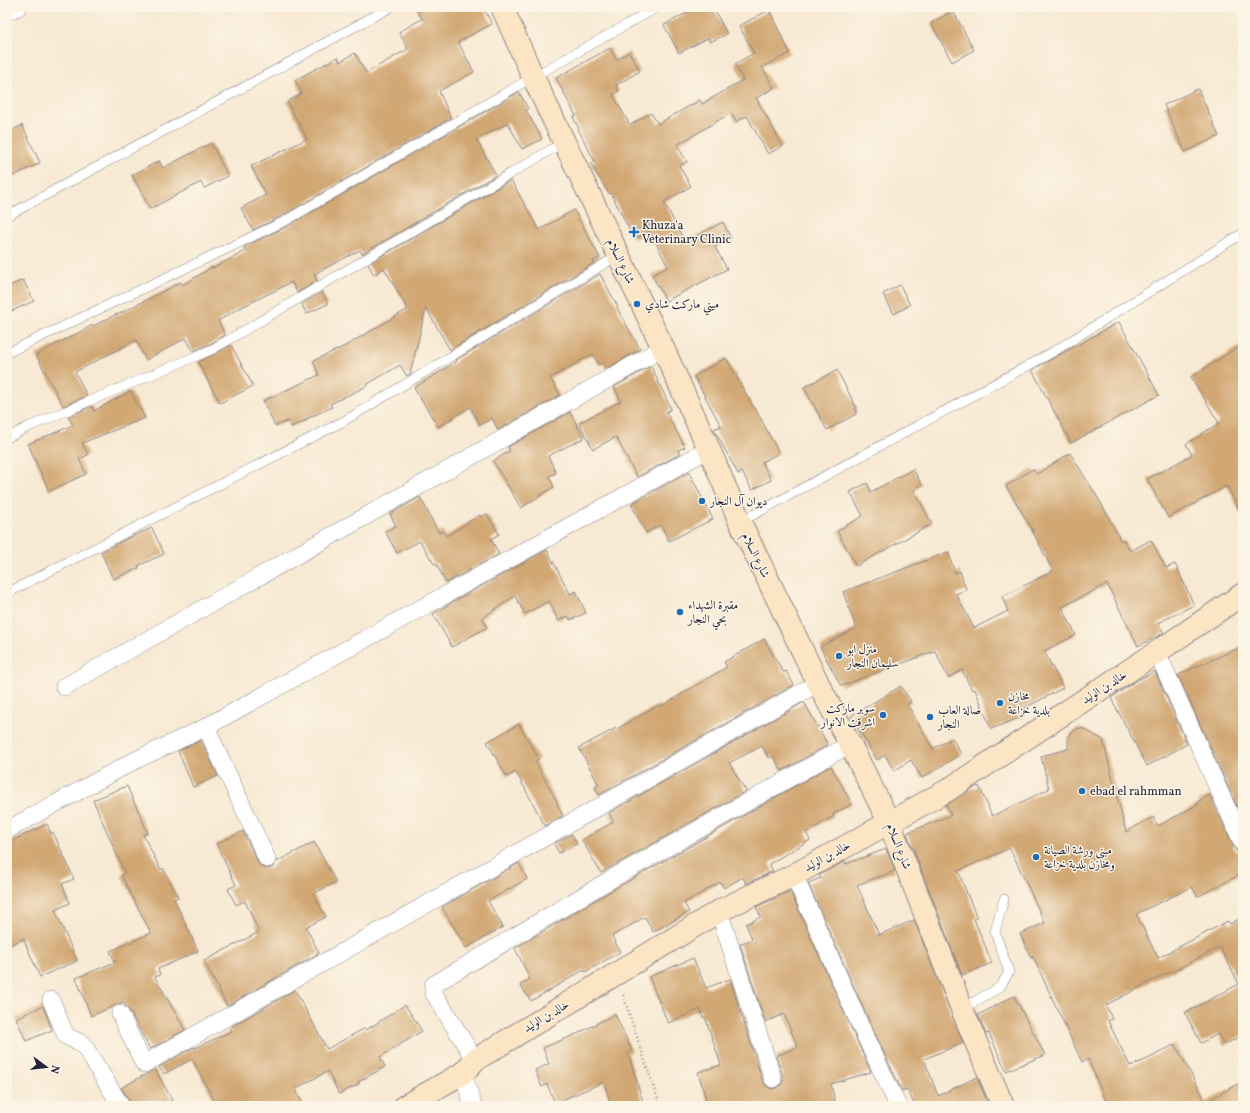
<svg xmlns="http://www.w3.org/2000/svg" width="1250" height="1113" viewBox="0 0 1250 1113" font-family="Vollkorn,Amiri,serif">
	<rect width="100%" height="100%" fill="#fcf5e5"/>
	<filter id="ink" filterUnits="userSpaceOnUse"><feTurbulence type="fractalNoise" baseFrequency=".025" numOctaves="2"/><feDisplacementMap in="SourceGraphic" scale="8" xChannelSelector="R" yChannelSelector="G"/><feConvolveMatrix kernelMatrix="1 2 1 2 8 2 1 2 1" color-interpolation-filters="sRGB"/></filter>
	<filter id="wash" filterUnits="userSpaceOnUse"><feTurbulence type="fractalNoise" baseFrequency=".012" numOctaves="4" result="noise"/><feDisplacementMap in="SourceGraphic" scale="16" xChannelSelector="R" yChannelSelector="G"/><feGaussianBlur stdDeviation="0.9" result="paint"/><feColorMatrix in="noise" values="0 0 0 0 0 0 0 0 0 0 0 0 0 0 0 0 0 1.4 0 .05"/><feComposite in="paint" operator="in"/></filter>
	<g filter="url(#wash)">
		<rect width="100%" height="100%" fill="#f7e9d3"/>
		<g id="blocks">
			<!-- building -->
			<g fill="#d1a773">
				<polygon points="415,7 483,7 492,24 458,42 474,72 439,91 451,118 282,216 253,230 241,208 266,195 251,166 307,139 287,102 302,93 295,80 338,57 340,62 355,53 366,73 408,49 399,32 422,19"/>
				<polygon points="698,7 713,7 727,34 710,42 708,38 679,53 664,25"/>
				<polygon points="769,10 790,53 762,67 774,88 756,98 783,146 768,154 747,116 736,122 731,113 677,145 687,162 679,166 691,186 664,202 685,242 723,222 731,238 715,247 727,269 666,301 652,275 668,267 650,231 634,239 611,193 609,194 591,164 595,162 578,129 579,129 573,117 576,116 556,78 610,48 616,60 629,52 640,71 616,85 619,91 613,95 630,125 651,113 658,124 700,100 702,104 743,80 735,64 754,53 739,26"/>
				<polygon points="953,11 974,50 952,62 931,23"/>
				<polygon points="1198,89 1219,136 1185,152 1164,105"/>
				<polygon points="519,92 528,109 526,110 542,139 522,149 508,123 476,139 496,175 362,254 360,250 314,274 317,281 297,293 292,282 234,311 218,321 225,335 210,344 193,351 186,338 146,360 136,340 75,372 87,396 63,406 36,355 93,325 93,326 117,314 117,315 181,282 183,285 212,267 213,268 246,251 244,247 288,226"/>
				<polygon points="22,125 40,163 7,179 7,133"/>
				<polygon points="211,143 228,176 204,188 201,182 150,209 132,175 159,161 163,168"/>
				<polygon points="511,180 539,230 574,210 600,258 593,261 594,263 450,350 426,308 410,374 407,376 400,365 366,385 367,386 330,404 332,407 306,419 307,420 291,427 288,421 275,426 263,401 319,375 313,361 347,345 408,309 384,268 374,275 368,264"/>
				<polygon points="600,274 618,307 617,308 640,349 606,369 603,363 599,365 593,354 550,378 560,395 498,430 492,418 480,425 470,407 438,427 414,388 457,361 456,360"/>
				<polygon points="23,280 34,301 12,311 7,299 7,287"/>
				<polygon points="900,285 910,305 894,314 883,294"/>
				<polygon points="322,292 328,304 306,314 302,304"/>
				<polygon points="1119,322 1159,395 1071,443 1032,370"/>
				<polygon points="1243,344 1243,518 1227,486 1168,518 1147,479 1192,455 1186,444 1219,423 1191,377"/>
				<polygon points="231,345 253,386 220,403 198,362 215,354"/>
				<polygon points="726,358 754,408 755,408 779,453 762,462 771,480 752,490 742,472 738,474 714,429 721,426 694,376"/>
				<polygon points="651,366 671,409 666,412 685,447 678,450 680,454 637,477 616,437 593,449 579,423 621,401 614,387"/>
				<polygon points="837,370 856,407 856,414 827,430 804,387"/>
				<polygon points="130,391 145,418 82,443 88,455 79,459 86,474 49,491 28,444 73,425 68,417 92,406 94,411"/>
				<polygon points="570,412 584,438 548,456 556,473 549,476 554,487 521,508 493,461 510,451 508,447"/>
				<polygon points="1070,453 1101,503 1121,541 1124,540 1130,551 1151,540 1166,568 1175,564 1194,605 1158,623 1164,633 1138,646 1107,584 1062,607 1076,635 1044,651 1063,688 1021,710 1024,716 991,729 975,689 972,690 962,670 948,678 935,651 841,686 820,647 856,628 843,592 948,552 955,573 960,571 966,590 956,594 974,628 1008,611 1002,597 1053,571 1030,526 1006,486 1033,469 1037,474"/>
				<polygon points="913,469 922,485 914,490 932,524 856,566 837,531 863,516 850,492 867,483 871,492"/>
				<polygon points="689,472 713,519 669,541 661,525 646,533 631,504"/>
				<polygon points="420,497 439,533 443,531 446,536 480,515 481,517 487,514 499,534 491,539 499,554 446,583 436,563 434,564 420,541 397,553 385,531 396,526 390,514"/>
				<polygon points="152,528 164,554 138,566 139,568 113,579 101,552 130,537"/>
				<polygon points="547,550 570,594 576,591 586,613 570,620 568,616 558,621 549,601 525,614 515,596 482,618 487,627 452,647 433,614 456,600"/>
				<polygon points="764,639 783,672 786,671 794,685 599,795 595,787 599,785 579,748 616,728 617,729 658,705 660,707 727,667 724,662"/>
				<polygon points="1243,646 1243,820 1178,675"/>
				<polygon points="1155,671 1187,744 1147,766 1111,698 1134,682"/>
				<polygon points="901,686 911,702 907,704 933,749 952,738 961,754 922,778 911,760 894,771 885,755 877,760 851,716"/>
				<polygon points="804,702 828,745 782,771 773,756 769,758 762,746 729,763 746,791 601,873 582,840 613,822 609,813"/>
				<polygon points="519,724 539,759 535,761 558,804 557,804 563,816 545,826 516,772 507,777 487,742"/>
				<polygon points="1078,728 1084,729 1103,740 1126,832 1153,817 1158,826 1199,804 1197,802 1210,795 1234,848 1237,852 1243,854 1243,873 1201,895 1197,896 1192,887 1136,914 1158,958 1228,921 1230,924 1243,917 1243,1035 1224,1045 1218,1034 1201,1043 1185,1013 1239,984 1220,947 1172,972 1171,971 1106,1005 1112,1019 1108,1021 1130,1066 1148,1059 1175,1044 1206,1102 1243,1081 1243,1106 1108,1106 1088,1059 1082,1062 1033,957 1031,958 1020,934 1045,923 1010,848 958,871 977,918 974,919 992,963 962,975 907,833 951,815 946,805 971,789 979,786 992,816 1049,789 1041,756 1068,749 1068,738 1072,732"/>
				<polygon points="201,740 218,776 193,787 178,751"/>
				<polygon points="831,766 852,804 833,814 834,816 806,833 810,840 769,864 773,871 746,884 743,877 724,888 720,882 684,903 689,912 653,932 645,917 612,936 620,952 585,972 584,970 531,1001 520,985 530,979 515,948 611,891"/>
				<polygon points="127,786 148,833 143,835 161,870 163,868 178,897 174,899 198,951 158,969 160,975 155,977 185,1030 150,1049 129,1010 123,1002 91,1016 76,978 115,962 110,951 151,933 121,875 125,873 93,800"/>
				<polygon points="47,824 51,834 53,832 74,879 62,884 70,903 55,910 77,961 40,977 23,938 7,947 7,843"/>
				<polygon points="243,831 258,863 261,867 266,869 272,868 276,862 314,842 336,882 313,894 326,917 306,927 319,953 227,1006 204,961 259,932 245,901 236,905 228,889 236,885 216,844"/>
				<polygon points="572,834 577,844 559,853 554,844"/>
				<polygon points="886,849 895,871 857,885 879,935 914,920 963,1043 924,1059 938,1096 977,1077 989,1106 915,1106 907,1089 902,1091 869,1021 808,883 821,878 819,875 845,861 846,864"/>
				<polygon points="519,863 527,879 488,901 503,927 466,948 442,907"/>
				<polygon points="790,891 871,1072 831,1084 836,1106 708,1106 698,1072 721,1065 705,1017 703,1018 700,1009 668,1023 649,977 693,958 706,988 730,979 763,1082 766,1086 771,1089 776,1088 781,1085 783,1081 783,1076 776,1056 798,1047 784,1014 765,1022 740,944 752,939 746,924 761,917 756,907"/>
				<polygon points="295,990 327,1049 365,1028 366,1030 405,1005 422,1031 380,1057 385,1067 358,1082 359,1084 339,1094 328,1071 295,1089 304,1106 217,1106 192,1059 164,1074 159,1067 194,1047 195,1048 232,1031 230,1028 236,1024"/>
				<polygon points="1014,996 1045,1055 1006,1071 989,1033 986,1034 978,1015"/>
				<polygon points="43,1006 52,1030 26,1041 16,1018"/>
				<polygon points="615,1014 632,1051 628,1053 643,1102 630,1106 611,1106 604,1082 555,1103 547,1084 542,1087 535,1070 549,1064 543,1048 579,1033"/>
				<polygon points="155,1069 172,1100 161,1106 131,1106 130,1101 121,1088"/>
				<polygon points="106,1101 109,1106 96,1106"/>
			</g>
		</g>
	</g>
	<g filter="url(#ink)">
		<use href="#blocks" fill-opacity="0" stroke="#8c8687" stroke-width="1"/>
		<g fill="none" stroke-linecap="round" stroke-linejoin="round">
			<!-- lane casing -->
			<g stroke="#8c8687" stroke-width="10">
				<g id="lane">
					<polyline points="7,216 391,7"/>
					<polyline points="7,353 285,221 533,77 658,7"/>
					<polyline points="7,438 28,427 213,349 564,142"/>
					<polyline points="740,522 1053,352 1243,233"/>
					<polyline points="7,593 344,421 619,255"/>
					<polyline points="962,1009 1000,987 1009,972 995,932 1004,899"/>
				</g>
			</g>
			<!-- street casing -->
			<g stroke="#8c8687" stroke-width="18">
				<g id="street">
					<polyline points="7,12 18,7"/>
					<polyline points="1157,652 1243,844"/>
					<polyline points="64,687 663,348"/>
					<polyline points="206,727 267,859"/>
					<polyline points="7,830 132,762 206,727 709,449"/>
					<polyline points="794,875 860,1025 898,1106"/>
					<polyline points="719,911 773,1079"/>
					<polyline points="51,1000 66,1036 83,1044 121,1106"/>
					<polyline points="120,1014 144,1064 818,683"/>
					<polyline points="475,1060 433,992 433,985 606,882 850,744"/>
					<polyline points="463,1073 473,1106"/>
				</g>
			</g>
			<!-- secondary casing -->
			<g stroke="#8c8687" stroke-width="24">
				<g id="secondary">
					<polyline points="502,7 533,77 663,348 709,449 740,522 818,683 850,744 889,822 962,1009 1003,1106"/>
					<polyline points="405,1106 463,1073 475,1060 719,911 794,875 948,790 1157,652 1243,594"/>
				</g>
			</g>
			<!-- path -->
			<polyline stroke="#8c8687" stroke-width="2.5" stroke-dasharray="1 3" stroke-linecap="butt" points="623,995 660,1106"/>
			<!-- lane -->
			<use href="#lane" stroke="#fff" stroke-width="9"/>
			<!-- street -->
			<use href="#street" stroke="#fff" stroke-width="17"/>
			<!-- secondary -->
			<use href="#secondary" stroke="#fce5c4" stroke-width="22"/>
		</g>
	</g>
	<!-- markers -->
	<g fill="#1f6fb2" stroke="#fcf5e5" stroke-width="1.5">
		<path d="M632 226h4v4h4v4h-4v4h-4v-4h-4v-4h4z"/>
		<circle cx="637" cy="304" r="4"/>
		<circle cx="702" cy="501" r="4"/>
		<circle cx="680" cy="612" r="4"/>
		<circle cx="839" cy="656" r="4"/>
		<circle cx="1000" cy="703" r="4"/>
		<circle cx="883" cy="715" r="4"/>
		<circle cx="930" cy="717" r="4"/>
		<circle cx="1082" cy="791" r="4"/>
		<circle cx="1036" cy="857" r="4"/>
	</g>
	<g text-anchor="middle" stroke-width="3" stroke-linejoin="round" paint-order="stroke">
		<!-- poi labels -->
		<g font-size="12" fill="#22223b" stroke="#fcf5e5" text-anchor="start">
			<text x="642" y="229">Khuza'a<tspan x="642" dy="14">Veterinary Clinic</tspan></text>
			<text x="645" y="308">ميني ماركت شادي</text>
			<text x="710" y="505">ديوان آل النجار</text>
			<text x="688" y="609">مقبرة الشهداء<tspan x="688" dy="14">بحي النجار</tspan></text>
			<text x="847" y="653">منزل ابو<tspan x="847" dy="14">سليمان النجار</tspan></text>
			<text x="1008" y="700">مخازن<tspan x="1008" dy="14">بلدية خزاعة</tspan></text>
			<text x="875" y="712" text-anchor="end">سوبر ماركت<tspan x="875" dy="14">اشرقت الانوار</tspan></text>
			<text x="938" y="714">صالة العاب<tspan x="938" dy="14">النجار</tspan></text>
			<text x="1090" y="795">ebad el rahmman</text>
			<text x="1044" y="854">مبنى ورشة الصيانة<tspan x="1044" dy="14">ومخازن بلدية خزاعة</tspan></text>
		</g>
		<!-- street labels -->
		<g font-size="12" fill="#22223b" stroke="#fcf5e5">
			<text transform="translate(621 261) rotate(64)" y="4">شارع السلام</text>
			<text transform="translate(756 555) rotate(64)" y="4">شارع السلام</text>
			<text transform="translate(1104 687) rotate(-33)" y="4">خالد بن الوليد</text>
			<text transform="translate(899 846) rotate(68)" y="4">شارع السلام</text>
			<text transform="translate(827 856) rotate(-29)" y="4">خالد بن الوليد</text>
			<text transform="translate(546 1016) rotate(-31)" y="4">خالد بن الوليد</text>
		</g>
	</g>
	<!-- margin -->
	<rect width="1250" height="1113" fill="none" stroke="#fcf5e5" stroke-width="24"/>
	<!-- north arrow -->
	<g transform="translate(46 1067) rotate(105)" stroke="#fcf5e5" stroke-width="3" paint-order="stroke">
	<path d="M0-3L7 15L0 10L-7 15Z" fill="#22223b"/>
	<text y="-6" font-size="11" font-weight="bold" text-anchor="middle" fill="#22223b">N</text>
	</g>
</svg>
